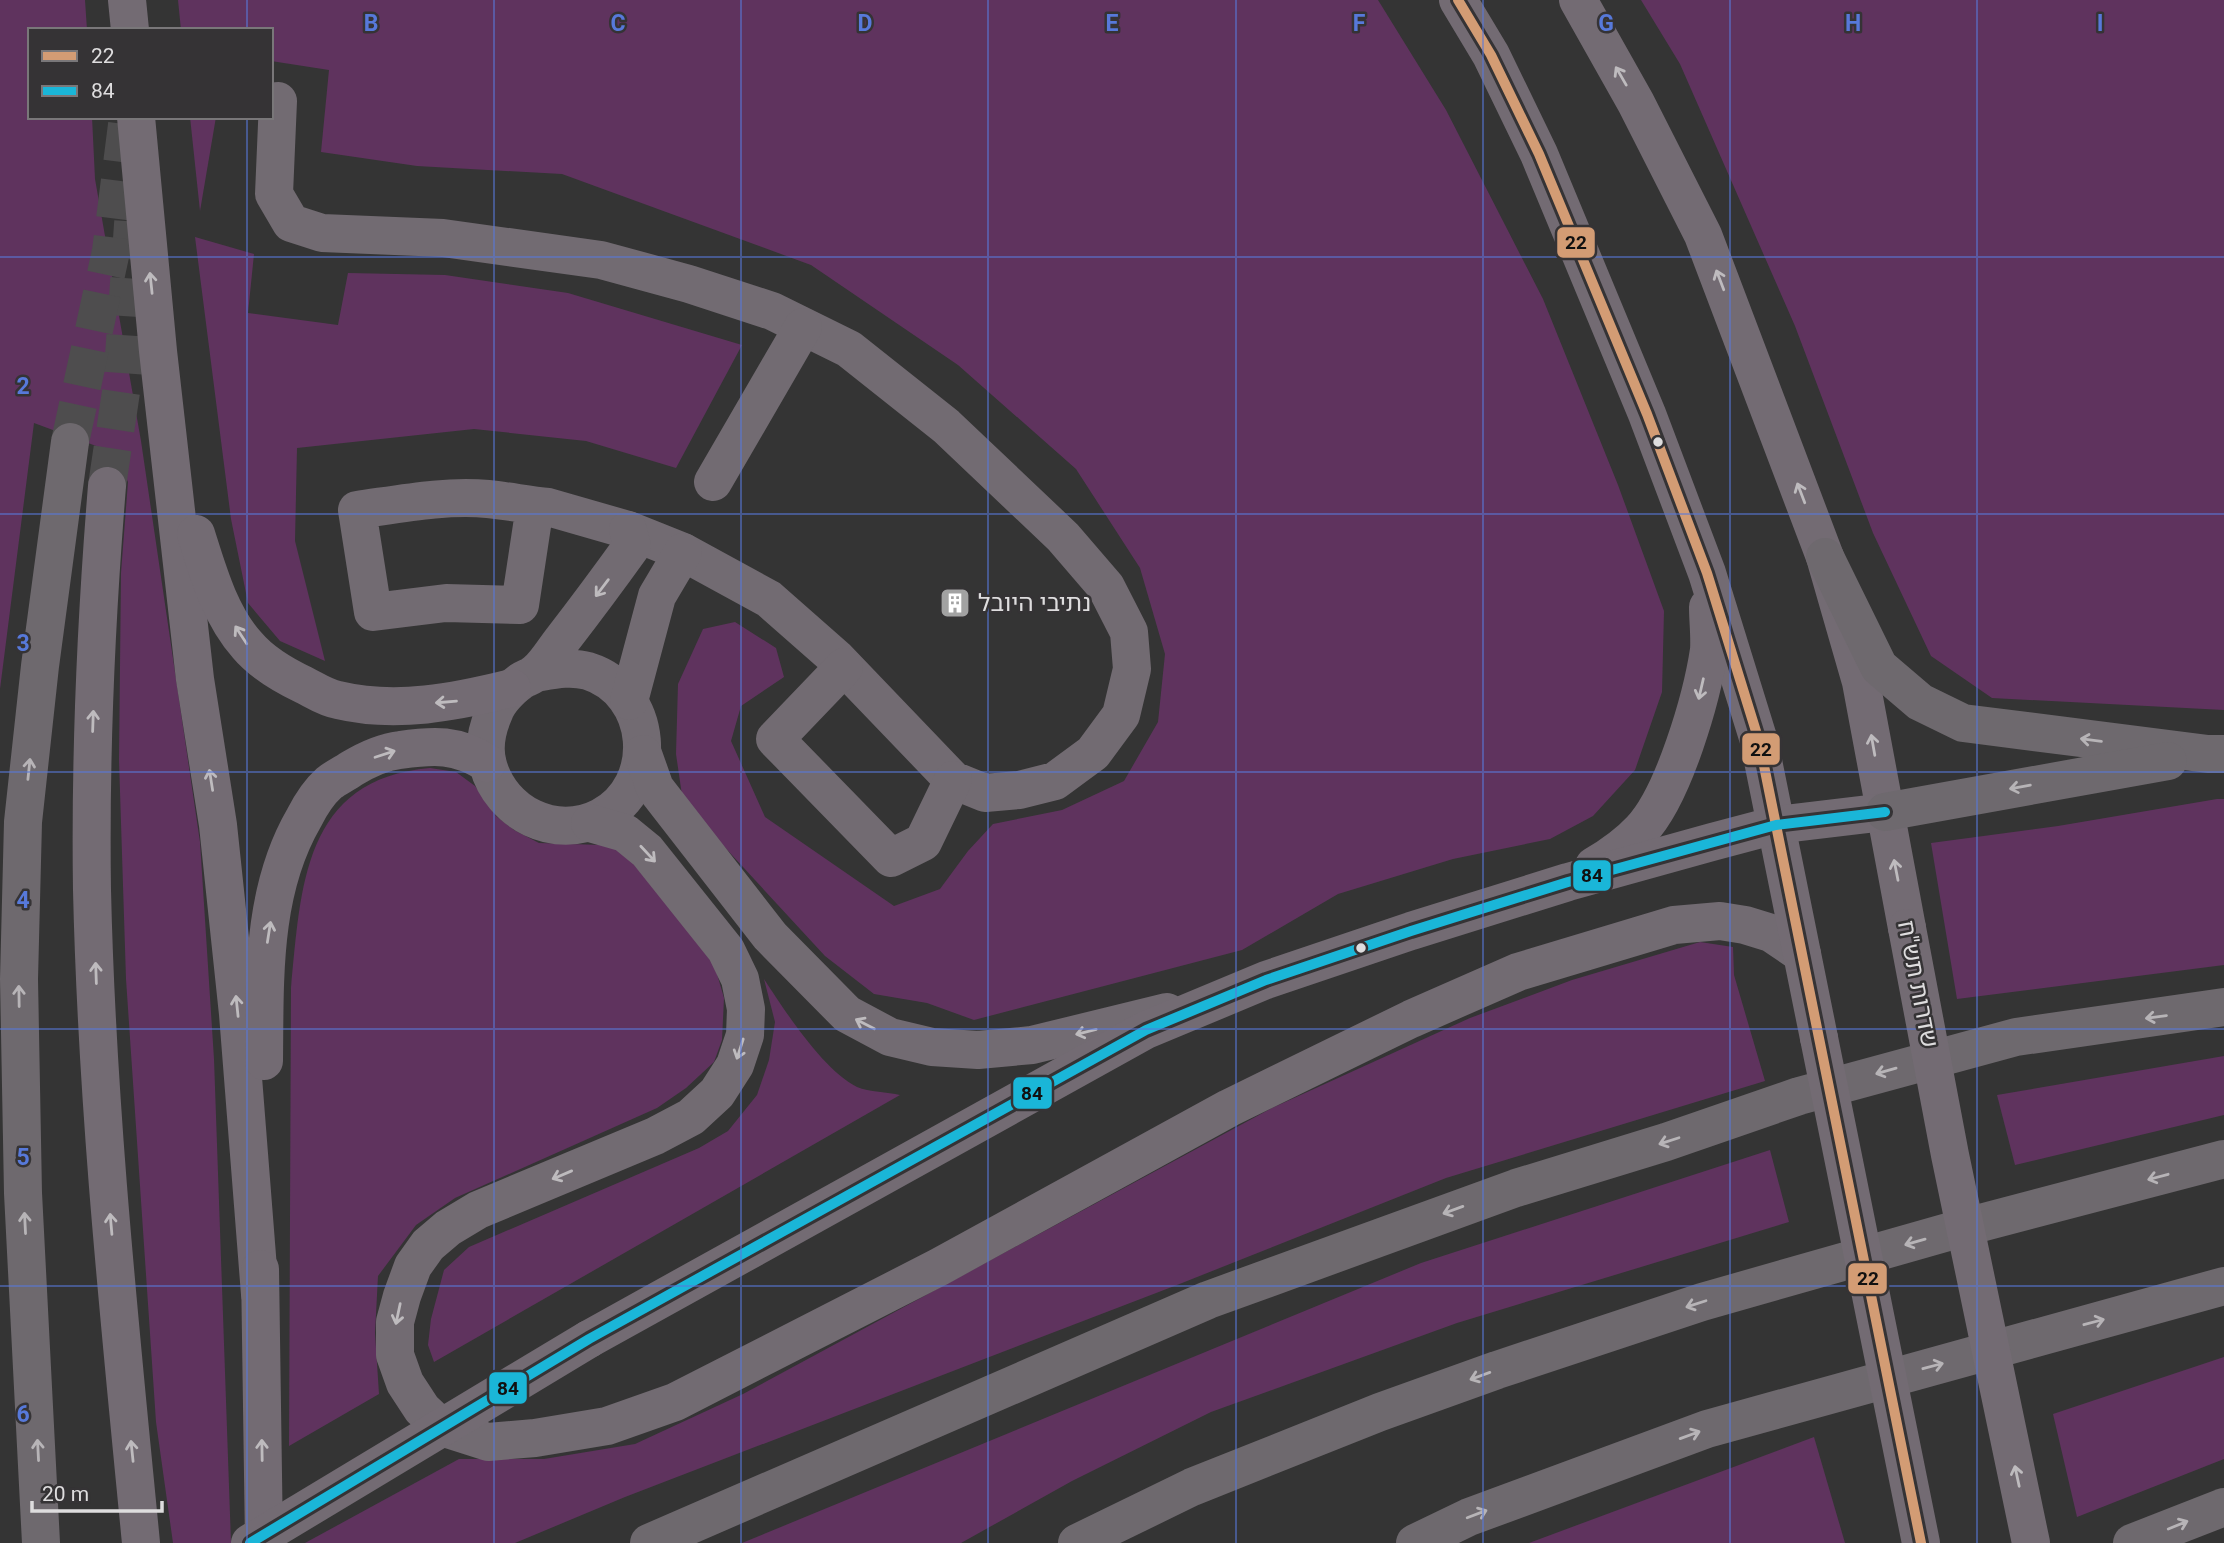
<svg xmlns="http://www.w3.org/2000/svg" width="2224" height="1543" viewBox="0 0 2224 1543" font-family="Roboto,'Noto Sans Hebrew',sans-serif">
	<rect width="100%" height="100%" fill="#343434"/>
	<!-- green -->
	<g fill="#5f335e">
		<polygon points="0,0 85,0 87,30 30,30 30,117 92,117 95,179 141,441 200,842 214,1059 231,1543 173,1543 156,1422 126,979 119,760 121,573 128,482 115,453 34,423 0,689"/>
		<polygon points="178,0 1378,0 1446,110 1543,299 1618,485 1664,611 1662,692 1635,770 1593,816 1550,839 1453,859 1338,894 1242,950 974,1020 927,1003 874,994 825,956 683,802 676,754 678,684 703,629 735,622 776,648 784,677 741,706 731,741 765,817 894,906 940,889 968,851 993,824 1062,810 1124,781 1158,722 1165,654 1140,568 1076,469 958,365 811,265 562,174 417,166 321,152 329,70 271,61 271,30 181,30"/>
		<polygon points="1641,0 2224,0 2224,710 1992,698 1931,656 1873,533 1795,326 1680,64"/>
		<polygon points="190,117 216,117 200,211"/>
		<polygon points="195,237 254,254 248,313 338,325 348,273 445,275 568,293 742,345 676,468 586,441 474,429 297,448 295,541 325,661 280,641 248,603 231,519"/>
		<path d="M430,768l26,4 19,14 21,30 18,14 25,13 62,2 19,3 64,75 31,44 9,31 -2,42 -8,22 -28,26 -29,20 -202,90 -39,27 -38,51 -3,57 4,61 -90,52 2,-458c10,-101 12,-209 139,-220z"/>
		<polygon points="2217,799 2224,799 2224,965 1957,999 1931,843 2058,826"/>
		<polygon points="1700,942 1733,947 1734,975 1765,1081 1446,1178 1177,1285 625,1497 515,1543 305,1543 459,1459 544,1459 635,1444 743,1394 1272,1108 1470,1018 1572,980"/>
		<path d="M764,979c21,32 59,91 93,108 12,5 31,5 43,8l-466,267 -6,-17 3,-26 13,-49 25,-23 230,-99 29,-17 29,-36 12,-35 6,-38z"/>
		<polygon points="2224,1056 2224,1115 2015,1165 1997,1095"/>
		<polygon points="1770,1150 1789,1222 1457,1323 1211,1412 1072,1481 961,1543 742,1543 1421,1263"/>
		<polygon points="2224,1357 2224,1459 2077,1517 2053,1414"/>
		<polygon points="1814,1437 1845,1543 1529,1543"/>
	</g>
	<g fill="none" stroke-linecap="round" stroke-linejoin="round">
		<!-- major-tunnel -->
		<polyline stroke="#4e4d4e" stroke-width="38" stroke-dasharray="38 19" stroke-linecap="butt" points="107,486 122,385 134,210"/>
		<!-- highway-tunnel -->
		<polyline stroke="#4e4d4e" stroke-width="38" stroke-dasharray="38 19" stroke-linecap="butt" points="70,442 111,251 128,117"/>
		<!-- minor -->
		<g stroke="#726b72" stroke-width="38">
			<path d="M278,101l-4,93 17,29 31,10 121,5 158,22 88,24 83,27 77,38 97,77 117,111 43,50 23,45 3,37 -11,46 -28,38 -38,28 -36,9 -34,3 -32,-13 -117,-122 -67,-59 -86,-47 -55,-22 -80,-23c-20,-2 -40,-6 -60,-8 -43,-4 -88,5 -131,11l16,102 73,-9 74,2 15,-99"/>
			<polyline points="713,482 803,327"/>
			<polyline points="844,667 775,739 891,858 923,842 953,780"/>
			<path d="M535,673c18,-3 35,-7 53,-2 66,21 73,114 13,146 -46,24 -100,-4 -113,-52 -5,-17 -1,-36 6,-52 4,-12 17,-25 27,-32 4,-3 10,-4 14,-8 10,-7 19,-23 27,-33 24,-31 47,-62 70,-94l-4,-16"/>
			<polyline points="629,701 657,596 683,552"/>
			<polyline points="643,754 655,788 770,936 847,1014 890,1037 932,1047 978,1050 1032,1045 1167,1012"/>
			<polyline points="590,823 625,833 647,851 726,950 740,979 746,1009 745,1035 735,1065 717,1093 691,1117 655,1136 478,1210 448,1228 428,1245 413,1266 402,1296 395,1322 395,1355 405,1383 422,1409 441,1427 488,1442 535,1438 607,1426 675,1402 939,1267 1229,1108 1411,1019 1518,972 1674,925 1720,921 1745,925 1771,933 1802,954"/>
		</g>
		<!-- major -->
		<g stroke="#736b73" stroke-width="38">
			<polyline points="127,0 130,30"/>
			<polyline points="1458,0 1491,55 1539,154 1647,414 1707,573 1759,741 1819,1038"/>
			<polyline points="1578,0 1636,103 1703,235 1825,557 1861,682 1907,928"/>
			<polyline points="136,117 158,351 195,679 218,825 238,1014 260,1294"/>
			<path d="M107,486c-11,135 -17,269 -15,404 5,219 28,436 49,653"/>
			<path d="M196,534c12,38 24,81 51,111 15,18 36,30 57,40 10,5 22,13 34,15 58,14 118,2 174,-12"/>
			<path d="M1594,866c17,-10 33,-21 47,-36 33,-35 61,-133 68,-180 1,-14 -1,-29 -1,-43"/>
			<path d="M264,1061c1,-82 -3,-169 40,-243 6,-12 15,-26 25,-35 6,-5 15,-9 22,-14 15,-9 32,-17 49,-19 35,-5 56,-6 87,13"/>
			<polyline points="260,1269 264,1543"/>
			<polyline points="589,1339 1146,1030 1266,980 1411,931 1568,882 1712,842 1776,825 1885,812"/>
		</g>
		<!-- highway -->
		<g stroke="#6e696e" stroke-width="38">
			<polyline points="1825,557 1879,667 1920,702 1963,723 2208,754 2224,754"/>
			<polyline points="1885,812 2168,761"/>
			<polyline points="41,1543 23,1193 19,979 23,822 40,666 70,442"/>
			<polyline points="649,1543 1208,1300 1516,1188 1666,1142 1799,1096 2016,1037 2224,1007"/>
			<polyline points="1077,1543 1192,1487 1380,1412 1497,1370 1702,1302 1969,1226 2224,1159"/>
			<polyline points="1415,1543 1469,1517 1707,1429 2224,1286"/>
			<polyline points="2132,1543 2224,1507"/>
		</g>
		<!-- major-bridge -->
		<g stroke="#736b73" stroke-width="38">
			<polyline points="1907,928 1950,1155 2031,1543"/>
			<polyline points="1819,1038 1921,1543"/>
			<polyline points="250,1543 589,1339"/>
		</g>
		<!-- bus-1 casing -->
		<g stroke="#353335" stroke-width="16">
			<polyline id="bus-1" points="1458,0 1491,55 1539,154 1647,414 1707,573 1759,741 1921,1543"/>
		</g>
		<!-- bus-2 casing -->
		<g stroke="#353335" stroke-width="16">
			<polyline id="bus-2" points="250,1543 589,1339 1146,1030 1266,980 1411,931 1568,882 1776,825 1885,812"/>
		</g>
		<!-- bus-1 -->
		<use href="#bus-1" stroke="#d39c74" stroke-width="10"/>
		<!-- bus-2 -->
		<use href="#bus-2" stroke="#1ab6d8" stroke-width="10"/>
	</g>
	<!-- one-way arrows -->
	<defs><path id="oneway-shaft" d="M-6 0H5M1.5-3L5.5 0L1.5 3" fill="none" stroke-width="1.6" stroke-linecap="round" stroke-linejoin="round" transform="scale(1.75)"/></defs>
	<g stroke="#bebbbe">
		<use href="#oneway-shaft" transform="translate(1621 76) rotate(-120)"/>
		<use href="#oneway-shaft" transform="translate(1720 280) rotate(-111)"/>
		<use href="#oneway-shaft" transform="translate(151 283) rotate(-96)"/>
		<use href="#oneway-shaft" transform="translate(1801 493) rotate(-111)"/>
		<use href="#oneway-shaft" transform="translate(602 588) rotate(127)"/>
		<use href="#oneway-shaft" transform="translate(241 635) rotate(-123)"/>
		<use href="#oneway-shaft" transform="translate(1701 689) rotate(103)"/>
		<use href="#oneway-shaft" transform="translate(446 702) rotate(175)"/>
		<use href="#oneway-shaft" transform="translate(93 721) rotate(-88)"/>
		<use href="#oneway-shaft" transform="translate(1873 745) rotate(-100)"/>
		<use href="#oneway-shaft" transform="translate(385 754) rotate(-18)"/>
		<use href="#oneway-shaft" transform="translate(211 780) rotate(-99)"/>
		<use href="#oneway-shaft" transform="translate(648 854) rotate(47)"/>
		<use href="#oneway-shaft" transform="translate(1896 870) rotate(-101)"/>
		<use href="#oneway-shaft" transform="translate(269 932) rotate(-81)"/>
		<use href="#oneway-shaft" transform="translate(96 973) rotate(-92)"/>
		<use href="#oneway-shaft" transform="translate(237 1006) rotate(-96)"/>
		<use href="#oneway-shaft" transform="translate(865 1024) rotate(-153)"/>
		<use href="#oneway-shaft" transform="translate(1086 1032) rotate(166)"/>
		<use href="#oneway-shaft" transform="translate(740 1049) rotate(108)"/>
		<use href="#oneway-shaft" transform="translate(562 1175) rotate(157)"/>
		<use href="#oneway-shaft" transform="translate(111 1224) rotate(-95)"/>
		<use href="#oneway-shaft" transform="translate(398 1314) rotate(102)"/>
		<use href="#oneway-shaft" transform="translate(262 1450) rotate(-91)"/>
		<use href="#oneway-shaft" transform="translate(132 1451) rotate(-96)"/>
		<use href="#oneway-shaft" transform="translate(2017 1476) rotate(-102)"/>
	</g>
	<g stroke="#b7b4b7">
		<use href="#oneway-shaft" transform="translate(2091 740) rotate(-173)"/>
		<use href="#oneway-shaft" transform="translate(29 769) rotate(-84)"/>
		<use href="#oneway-shaft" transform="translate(2020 787) rotate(170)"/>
		<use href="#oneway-shaft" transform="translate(19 996) rotate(-91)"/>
		<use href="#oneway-shaft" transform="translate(2156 1017) rotate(172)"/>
		<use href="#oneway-shaft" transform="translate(1886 1071) rotate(164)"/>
		<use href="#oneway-shaft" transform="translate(1669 1141) rotate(162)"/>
		<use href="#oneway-shaft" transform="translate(2158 1177) rotate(165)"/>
		<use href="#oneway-shaft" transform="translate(1453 1210) rotate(160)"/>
		<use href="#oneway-shaft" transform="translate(25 1223) rotate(-93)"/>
		<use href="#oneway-shaft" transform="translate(1915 1242) rotate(164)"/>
		<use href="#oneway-shaft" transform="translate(1696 1304) rotate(162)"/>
		<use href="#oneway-shaft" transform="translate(2094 1322) rotate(-15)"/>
		<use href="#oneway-shaft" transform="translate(1933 1366) rotate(-15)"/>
		<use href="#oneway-shaft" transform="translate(1480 1376) rotate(160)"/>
		<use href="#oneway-shaft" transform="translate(1690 1435) rotate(-20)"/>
		<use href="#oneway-shaft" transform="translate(38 1450) rotate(-93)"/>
		<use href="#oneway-shaft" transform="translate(1477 1514) rotate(-21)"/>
		<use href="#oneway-shaft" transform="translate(2178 1525) rotate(-22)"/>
	</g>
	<!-- grid -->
	<path fill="none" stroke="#5779da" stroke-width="2" stroke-opacity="0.55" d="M247,0v30M494,0v1543M741,0v1543M988,0v1543M1236,0v1543M1483,0v1543M1730,0v1543M1977,0v1543M247,117v1426M0,257h2224M0,514h2224M0,772h2224M0,1029h2224M0,1286h2224"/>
	<!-- icons -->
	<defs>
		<g id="building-square" transform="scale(1.575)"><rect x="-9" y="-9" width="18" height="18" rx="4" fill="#a2a2a2" stroke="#353335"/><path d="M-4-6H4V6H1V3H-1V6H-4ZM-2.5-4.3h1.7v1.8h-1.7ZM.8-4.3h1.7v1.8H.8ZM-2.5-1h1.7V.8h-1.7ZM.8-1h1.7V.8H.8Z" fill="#fff"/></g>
	</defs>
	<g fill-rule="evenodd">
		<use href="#building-square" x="955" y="603"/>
	</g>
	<!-- markers -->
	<g fill="#deddde" stroke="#353335" stroke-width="2.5">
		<circle cx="1658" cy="442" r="6"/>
		<circle cx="1361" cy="948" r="6"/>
	</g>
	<g text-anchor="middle" stroke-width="5" stroke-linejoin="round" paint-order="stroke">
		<!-- poi labels -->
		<g font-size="24" fill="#deddde" stroke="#353335" text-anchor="start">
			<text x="978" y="611">נתיבי היובל</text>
		</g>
		<!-- street labels -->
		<g font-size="24" fill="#deddde" stroke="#353335">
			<text transform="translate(1918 984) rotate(79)" y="8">שדרות תש"ח</text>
		</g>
	</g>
	<g font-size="23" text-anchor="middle" font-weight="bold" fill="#5779da" stroke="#353335" stroke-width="5" stroke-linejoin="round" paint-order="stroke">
		<text x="371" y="31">B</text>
		<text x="618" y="31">C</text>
		<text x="865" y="31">D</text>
		<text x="1112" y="31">E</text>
		<text x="1359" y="31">F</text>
		<text x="1606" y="31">G</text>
		<text x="1853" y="31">H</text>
		<text x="2100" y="31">I</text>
		<text x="23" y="394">2</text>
		<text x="23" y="651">3</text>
		<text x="23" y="908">4</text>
		<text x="23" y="1165">5</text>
		<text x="23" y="1422">6</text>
	</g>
	<g stroke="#353335" stroke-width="2.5">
		<rect x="1556" y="226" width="40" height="33" rx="7" fill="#d39c74"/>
		<rect x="1741" y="732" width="40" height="34" rx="7" fill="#d39c74"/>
		<rect x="1572" y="859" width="40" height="33" rx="7" fill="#1ab6d8"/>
		<rect x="1012" y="1076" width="41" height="34" rx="7" fill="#1ab6d8"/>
		<rect x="1847" y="1262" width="41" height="33" rx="7" fill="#d39c74"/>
		<rect x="488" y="1371" width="40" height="34" rx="7" fill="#1ab6d8"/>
	</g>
	<g font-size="19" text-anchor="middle" font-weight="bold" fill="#111">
		<text x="1576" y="249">22</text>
		<text x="1761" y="756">22</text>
		<text x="1592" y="882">84</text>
		<text x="1032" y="1100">84</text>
		<text x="1868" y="1285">22</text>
		<text x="508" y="1395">84</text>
	</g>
	<!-- legend -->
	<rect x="28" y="28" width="245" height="91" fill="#353335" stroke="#797779" stroke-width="2"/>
	<rect x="42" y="51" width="35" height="10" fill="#d39c74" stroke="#797779" stroke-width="2"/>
	<text x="91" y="63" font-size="21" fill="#deddde">22</text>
	<rect x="42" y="86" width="35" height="10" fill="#1ab6d8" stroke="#797779" stroke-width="2"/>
	<text x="91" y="98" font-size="21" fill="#deddde">84</text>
	<!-- scale -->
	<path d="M32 1501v10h130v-10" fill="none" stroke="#deddde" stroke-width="3.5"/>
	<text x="42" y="1501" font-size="21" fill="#deddde" stroke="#353335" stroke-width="5" paint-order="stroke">20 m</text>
</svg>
